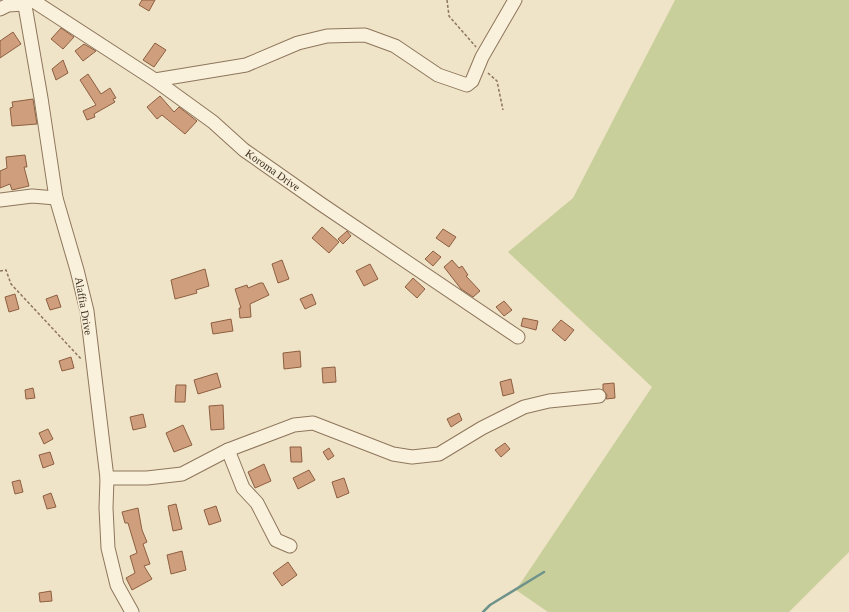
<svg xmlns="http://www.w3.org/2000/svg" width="849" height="612" viewBox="0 0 849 612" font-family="'Times New Roman',serif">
	<rect width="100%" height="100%" fill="#f0e4c8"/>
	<!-- green -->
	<polygon fill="#c9cf9b" points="675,0 849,0 849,552 789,612 548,612 516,590 652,387 508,252 573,198"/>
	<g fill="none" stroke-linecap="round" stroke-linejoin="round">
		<!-- stream -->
		<polyline stroke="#6f938a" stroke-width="2.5" points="483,612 490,605 544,572"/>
	</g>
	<!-- building -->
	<g fill="#cf9f7d" stroke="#8d5f41">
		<polygon points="142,0 155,0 149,11 139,5"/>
		<polygon points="61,28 74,37 63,49 51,39"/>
		<polygon points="13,32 21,44 0,58 0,41"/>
		<polygon points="155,43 166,50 154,67 143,60"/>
		<polygon points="84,44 96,51 83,61 75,51"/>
		<polygon points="63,60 68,73 56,80 52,69"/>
		<polygon points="88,74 101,94 110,88 116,98 113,99 115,102 94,114 95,117 87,120 83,111 96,105 80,80"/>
		<polygon points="160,96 174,112 179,107 197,121 185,134 162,115 157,119 147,107"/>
		<polygon points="33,99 37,124 12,126 10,108 13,107 12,102"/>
		<polygon points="25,155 27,167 24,167 29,186 12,190 10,184 0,188 0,171 7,168 6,157"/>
		<polygon points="322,227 339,242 329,253 312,238"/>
		<polygon points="443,229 456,237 449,247 436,238"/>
		<polygon points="347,231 351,236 343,244 338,239"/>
		<polygon points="433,251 441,257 433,266 425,259"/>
		<polygon points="282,260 289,279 278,283 272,264"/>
		<polygon points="452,260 459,268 462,266 468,275 466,276 480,291 473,297 461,289 444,267"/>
		<polygon points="370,264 378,279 364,286 356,271"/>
		<polygon points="205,269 209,286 196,290 197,293 175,299 171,280"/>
		<polygon points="413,278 425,289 417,298 405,287"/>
		<polygon points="260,283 263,283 269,295 250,304 251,317 240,318 239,308 241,308 235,289 247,285 248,288"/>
		<polygon points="15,294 19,309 9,312 5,297"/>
		<polygon points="312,294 316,304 305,309 300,299"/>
		<polygon points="57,295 61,307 50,310 46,299"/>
		<polygon points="504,301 512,310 504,316 496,307"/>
		<polygon points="523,318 538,321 536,330 521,326"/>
		<polygon points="231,319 233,331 213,334 211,323"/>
		<polygon points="561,320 574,330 565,341 552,330"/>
		<polygon points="300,351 301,367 284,369 283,353"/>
		<polygon points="71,357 74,368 62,371 59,361"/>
		<polygon points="335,367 336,382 323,383 322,368"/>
		<polygon points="217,373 221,387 198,394 194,380"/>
		<polygon points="511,379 514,393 503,396 500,382"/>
		<polygon points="614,383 615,398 606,399 607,395 603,390 603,384"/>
		<polygon points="176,385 186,385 185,402 175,402"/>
		<polygon points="33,388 35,398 26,399 25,390"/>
		<polygon points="223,405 224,429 211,430 209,406"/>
		<polygon points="459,413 462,420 451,427 447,419"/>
		<polygon points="143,414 146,427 133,430 130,417"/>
		<polygon points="183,425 192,445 174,452 166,433"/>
		<polygon points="48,429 53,439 44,444 39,433"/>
		<polygon points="505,443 510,449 501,457 495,450"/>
		<polygon points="290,447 301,447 302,462 291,462"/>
		<polygon points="329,448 334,456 328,460 323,452"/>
		<polygon points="50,452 54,464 43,468 39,455"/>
		<polygon points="264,464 271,481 255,488 248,472"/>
		<polygon points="309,470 315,480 298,489 293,478"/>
		<polygon points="344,478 349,493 337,498 332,482"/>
		<polygon points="20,480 23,492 15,494 12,482"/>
		<polygon points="51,493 56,507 47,509 43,496"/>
		<polygon points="176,504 182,529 173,531 168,506"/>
		<polygon points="216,506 221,521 209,525 204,510"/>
		<polygon points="138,508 142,530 147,542 143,544 150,564 144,566 152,579 132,590 126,578 135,573 130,556 137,553 128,523 125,523 122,512"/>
		<polygon points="182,551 186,570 171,574 167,555"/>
		<polygon points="288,562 297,575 282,586 273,573"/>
		<polygon points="51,591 52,601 40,602 39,593"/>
	</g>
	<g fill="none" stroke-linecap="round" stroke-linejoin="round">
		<!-- minor casing -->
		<g stroke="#8d765c" stroke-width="15">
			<g id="minor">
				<polyline points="24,0 41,98 56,198 77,270 87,311 107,478 106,508 108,548 117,585 132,612"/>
				<polyline points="32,0 155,80 213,122 244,150 321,204 518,337"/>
				<polyline points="0,9 8,5 25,4"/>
				<polyline points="155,80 246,65 298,43 327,36 365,35 395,46 438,75 467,85 472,81 482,57 515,0"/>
				<polyline points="0,200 32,196 56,198"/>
				<polyline points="228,450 243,488 257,503 276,540 290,546"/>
				<polyline points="107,478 147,478 182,474 228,450 294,425 313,423 393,454 412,457 439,454 482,428 524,407 549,401 599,396"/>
			</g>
		</g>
		<!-- path -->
		<g stroke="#8d765c" stroke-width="1.5" stroke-dasharray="3 2" stroke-linecap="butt">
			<polyline points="447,0 449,16 476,47"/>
			<polyline points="488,73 497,81 503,110"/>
			<polyline points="0,271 6,270 11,284 82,360"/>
		</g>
		<!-- minor -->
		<use href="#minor" stroke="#faf1dc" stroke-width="13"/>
	</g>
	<g text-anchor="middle" stroke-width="3" stroke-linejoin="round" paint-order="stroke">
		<!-- street labels -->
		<g font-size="11" fill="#3d2e20" stroke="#f7eed8">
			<text transform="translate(273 170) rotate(35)" y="4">Koroma Drive</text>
			<text transform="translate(84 306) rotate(80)" y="4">Alaffia Drive</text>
		</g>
	</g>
</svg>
